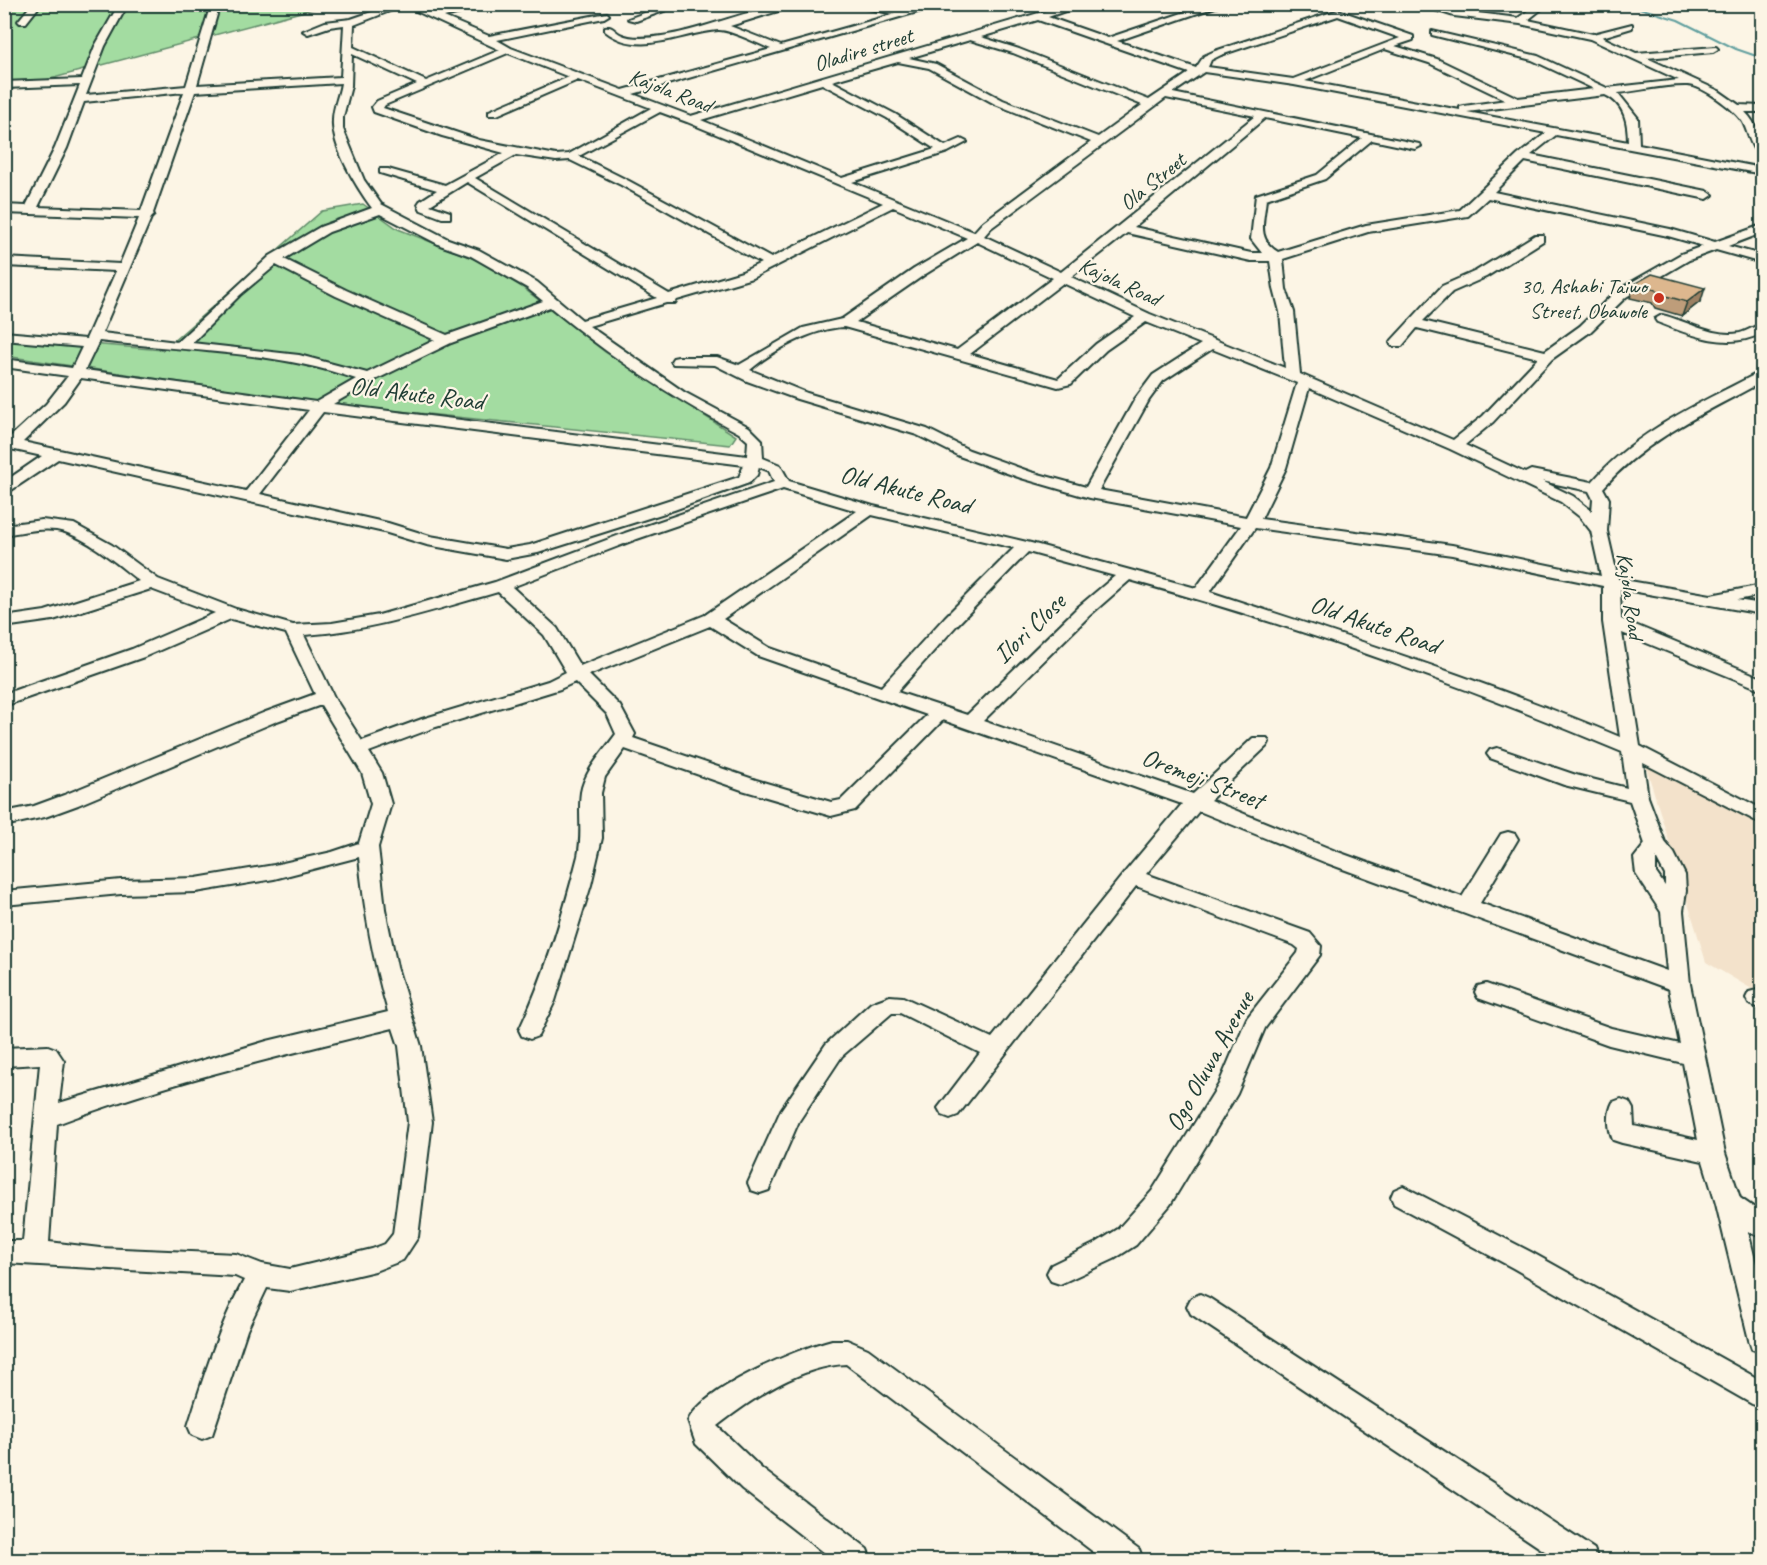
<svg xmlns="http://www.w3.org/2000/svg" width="1767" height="1565" viewBox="0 0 1767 1565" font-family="Caveat,sans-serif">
	<rect width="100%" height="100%" fill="#fcf5e5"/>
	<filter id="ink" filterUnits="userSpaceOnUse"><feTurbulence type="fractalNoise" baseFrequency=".0167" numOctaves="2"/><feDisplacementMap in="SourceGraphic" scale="12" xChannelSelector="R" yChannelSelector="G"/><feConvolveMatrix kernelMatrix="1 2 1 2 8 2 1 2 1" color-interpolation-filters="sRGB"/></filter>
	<g filter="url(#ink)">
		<!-- built -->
		<polygon fill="#f3e2cb" points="1644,760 1762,823 1762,995 1706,962"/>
		<!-- green -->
		<g fill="#a3dca1" stroke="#618c6a" stroke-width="1.5">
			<polygon points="5,5 327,5 5,91"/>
			<polygon points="363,204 398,229 477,260 522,287 605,352 736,436 730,445 320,403 5,356 5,337 163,350 322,211"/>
		</g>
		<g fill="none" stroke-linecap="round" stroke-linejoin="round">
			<!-- stream -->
			<polyline stroke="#629f9f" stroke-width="2" points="1627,4 1678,20 1736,49 1762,58"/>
			<!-- minor casing -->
			<g stroke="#1f3d34" stroke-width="4">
				<g id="minor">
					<polygon points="32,4 41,4 26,23 20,23 18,21"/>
					<path d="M119,4h9l-23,42 -19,49 100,-9 25,-82h9l-23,81 144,-8 3,-52 -15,2 -21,7 -5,-3 22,-9 26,-3 32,-11 -5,-4h11l6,5 -41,16 -1,22 73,34 74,-31 -99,-46h13l21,9 43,-9h19l-53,13 45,19 118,-23 2,2 -5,3 -107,22 14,8 112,42 148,-41c-12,-5 -42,-20 -53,-19 -38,3 -79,28 -113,1v-4c8,-1 9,4 15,7 12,6 29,4 42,2 45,-6 95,-32 139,-32l-71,22 51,20 114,-32 -52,-10h26l35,7 25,-7h16l-312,90 58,22 378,-112h16l-37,13 60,21 101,-34h15l-107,37 79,27 8,-12 11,-5 123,-41 75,26v4l-18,6 42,13 81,39 76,-9 -62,-29 -100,-25v-4l106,25 69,32 72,-8 -89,-41 -70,-15 -66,-8 -38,-12h17l21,6 64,8 19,-14h11l-20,16 65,14 39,-10v4l-30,9 34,16 80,-6 2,2 -5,3 -66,6 72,33 20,14 23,1v6h-17c12,12 17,26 17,43 -11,-2 -14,-25 -20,-34 -9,-13 -39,-35 -54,-36 -23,-1 -48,6 -70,8l20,25 1,26 123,24v6l-206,-39 -25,20 176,36 6,4 -6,4 -182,-38 -31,31 176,37 45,13 47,-17v8l-34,13 34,9v8l-46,-13 -27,10 -63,37 -36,35 -38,27 -59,63 -28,23 60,28 6,-3 61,12c43,-50 104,-77 162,-107h8v7c-56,30 -116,57 -159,106l6,11 -2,32 11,48 93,16 51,-10v10l-25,5 25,4v10l-142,-25 1,30 141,59v12l-140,-57 18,113 122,63v15l-119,-61 5,34 17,45 9,11 11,22 1,16 -3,20 7,73 35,169 15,45 22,15v25l-14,-7 14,57v64l-10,-3 -3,-9 -33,-136 -13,-43 -81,-18 -9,-3c-5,-11 -6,-27 0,-38l8,-3 8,3 4,7 1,17 64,14 -15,-77 -74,-18 -131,-47 -3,-6 3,-6 8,-2 125,44 69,16 -11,-55 -345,-127 -125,-51 -53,63 164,59 11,13 -1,9 -55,73 -28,66 -67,111 -34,40 -22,14 -54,25 -9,-3 -4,-8 4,-8 45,-22 22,-14 34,-38 67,-107 28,-66 51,-65 1,-4 -5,-4 -158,-59 -178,229 -8,3 -8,-3 -4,-7 42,-55 -80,-40h-8l-50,43 -43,65 -30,69 -9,3 -9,-3 -3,-7 33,-73 45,-66 45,-41 19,-7 13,1 89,41 133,-166 57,-68 -239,-84 -88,90 -24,6 -89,-26 -117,-41 -20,28 -4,16 1,45 -11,47 -36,116 -17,35 -8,3 -8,-3 -3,-6c26,-54 44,-115 59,-174 5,-23 0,-42 3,-64 4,-22 23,-41 35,-58l-9,-20 -32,-32 -15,7 -124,38 -67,25 13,21 9,31 -13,43 7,62 12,58 24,79 11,76 -14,115 -15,23 -28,11 -85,20 -23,-3 -20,42 -35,105 -10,4 -10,-4 -4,-9c16,-50 31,-100 56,-146l-9,-4 -231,-13v-22h19l17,-177 -36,2v-18l44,-2 8,3 8,12 -5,42 208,-62 121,-29c-15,-52 -24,-101 -29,-155l-85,22 -78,13 -75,2 -117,11v-14l117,-11 75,-2 78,-13 58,-13 27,-9 12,-39 -9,-31 -41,-68 -44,16 -199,84 -33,12 -41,9v-14l30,-6 30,-11 199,-82 52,-19 -29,-61 -55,-14 -87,38 -140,49v-12l128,-45 83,-36 -64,-24 -98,31 -49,7v-10l41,-6 94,-30c-22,-17 -46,-39 -74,-49 -18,-6 -42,0 -61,3v-10l38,-5 32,4 38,21 46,34 78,30 57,16 39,-2 47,-8 116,-33 130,-49 149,-51 -5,-11 -10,-4 -2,8 -8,8 -75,27 -136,43 -32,6 -79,-14 -43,-13 -326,-73 -54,36v-13l38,-26 -36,-8 -2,-9h4l38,-35 22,-28 -64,-9v-8l68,9 10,-21 -78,-7v-8l82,7 30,-68 -112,-5v-8l116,6 19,-46 -135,-5v-8l22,1 29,-58 25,-63 -76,3v-6l78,-3 13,-33zM1338,16l62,22 -107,41 -85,-12 3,-7 10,-5zM1038,20l151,53 -40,27 -130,-51 -38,-12zM970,40l43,13 129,52 -44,32 -95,-37 -67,-36 -27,-6zM1385,49l44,14 77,37 -42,6 -4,1v3l-155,-29zM508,53l61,24 -80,34v4h8l81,-35 73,28 -82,46 -13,1 -77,-15 -96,-32 2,-3zM352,54l65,30 -40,17 -5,6 2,5 68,24 62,17 -59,32 -57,-16h-8v4l57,17 -17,11 -2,3 3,6 21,8h8v-6l-20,-7 37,-23 190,116 -75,22 -45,-38 -58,-32 -31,-11 -67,-35 -17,-24 -21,-51v-12l8,-31zM898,62l31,6 66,36 96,38 -108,80 -9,10 -122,-50 96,-30 19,-10 -6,-3 -16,7 -50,-32 -63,-33zM1204,72l90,13 252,48 -28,22 -58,55 -94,15 -88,27c-22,-13 -14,-31 -12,-53l59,-20 47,-39 43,9 6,-3 -2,-2 -246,-51zM341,83c-2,13 -8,24 -8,37 -2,26 24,68 39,88l-52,19 -50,29 -93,86 -75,-9 49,-115 3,-3 -1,-2 42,-121zM822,84l65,34 48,31 -93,29 -141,-58zM184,92l-43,119 -103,-4 29,-59 17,-46zM1605,95c20,9 23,28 23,47l-161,-30zM1166,98l89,18 -194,156 -77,-36 7,-8zM660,112l27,10 196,81 -112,55 -142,-77 -50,-25zM1265,118l97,20 -45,37 -61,20 -5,44 11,14h-11l-117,-26zM516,155l40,6 14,-1 51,25 140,78 -19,9 -73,22 -194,-116zM1488,198l180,38 35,10 -22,8 -65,37 -36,35 -35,25 -122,-30 29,-29 34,-15 57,-36v-6h-8l-59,36 -34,15 -50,54 -2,3 2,3h10l15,-18 121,30 -55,58 -30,24 -153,-66 -6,-62 -8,-23 -3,-30 85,-27 100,-16zM893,207l74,31 -53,31 -72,50 -39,9 -64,37 -22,-8h-39l-5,1 -2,3 2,3 42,1 32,16 50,18 120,36 42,21 62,22 69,20 151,28 -45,62 -165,-45 -158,-37 -84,-25 -9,-16 -17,-7 -1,-18 -13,-13 -65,-35 -95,-66 77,-23h9l2,-3 75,-22zM380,214l60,31 31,11 56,32 16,13 -96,34 -101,-45 -62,-31 45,-27zM1127,233l124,28h19l4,28 6,23 5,56 -135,-54 -79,-37zM977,242l76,36 -96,72 -101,-28 68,-47zM276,265l60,31 99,44 -68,33 -68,-18 -107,-12 48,-48zM1063,283l72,34 -39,27 -38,35 -88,-25zM550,307c60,50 120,89 189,126l9,8 -1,15 -414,-52 40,-23 78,-38zM1146,322l55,22 -48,31 -18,24 -49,88 -55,-15 -62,-22 -42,-21 -120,-36 -57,-23c23,-20 64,-42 94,-43l214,60 13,-3 35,-34zM99,341c85,10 177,10 257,38l-40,23 -231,-32zM1212,349l85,34 -26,85 -25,49 -147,-27 50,-90 14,-19zM81,378l228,32 -63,81 -223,-49 41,-40zM1309,388l141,61 111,53 19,15 11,14 10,45 -149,-31 -191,-26 25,-51zM323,412l421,53 -5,12 -209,68 -24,4 -76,-13 -42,-13 -128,-29zM1542,481l47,10 4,8 -1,12 -19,-15zM783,489l74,22 -152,104 -125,51 -23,-38 -45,-41 125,-48zM872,515l142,33 -69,69 -64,70 -111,-39 -47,-29zM1255,528l197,27 151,31v36l17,115c-134,-56 -272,-100 -410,-145zM1028,552l87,24 -37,31 -111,108 -70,-23 60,-67zM1130,580c166,46 333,105 492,172l5,36 -51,-13 -79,-27 -7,2 -3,4 3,4 74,27 66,16 15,43 -11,14 2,16 25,38 6,59 -187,-68 38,-64 -3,-5 -7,-2 -7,2 -39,63 -124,-45 -128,-52 57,-54 2,-4 -2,-4h-14l-60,56 -210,-73 107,-106zM498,592l46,43 22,37 -18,9 -126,38 -60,22 -28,-44 -30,-62c67,-4 130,-25 194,-43zM710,626l48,30 169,59 -86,85 -10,2 -75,-22 -123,-42 2,-4 -15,-28 -31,-31zM1656,858l9,17v11l-9,-13zM393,1028l6,18 9,76 -15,112 -8,10 -13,5 -82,20 -28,-5 -26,-10 -136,-6 -51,-6 8,-118c109,-41 223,-68 336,-96z"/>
					<polygon points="668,4 683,4 636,21 628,19"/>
					<path d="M1662,315c26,6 50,23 78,18 8,-2 14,-7 22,-9v9c-34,18 -71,2 -105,-11l-2,-3z"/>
					<polygon points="1757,990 1762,991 1762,1009 1749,1004 1746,998 1749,992"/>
					<polygon points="1403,1186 1531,1252 1762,1381 1762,1408 1752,1404 1513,1268 1394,1204 1391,1197 1394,1190"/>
					<polygon points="1200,1294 1209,1298 1594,1549 1598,1560 1558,1560 1191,1314 1187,1306 1191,1298"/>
					<path d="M832,1340h15l21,9 271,200 4,11h-39l-258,-196c-46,2 -93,34 -129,62l45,43 105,80 4,11h-38l-91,-71 -46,-45 -8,-23c15,-33 109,-72 144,-81z"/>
				</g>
			</g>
			<!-- minor -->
			<use href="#minor" fill="#fcf5e5" fill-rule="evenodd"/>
		</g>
		<!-- wall -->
		<polygon fill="#be9d7a" stroke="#1f3d34" stroke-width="1.5" points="1634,284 1701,301 1682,316 1655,308 1652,303 1630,298"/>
		<!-- shaded-wall -->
		<polygon fill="#9b8063" stroke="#1f3d34" stroke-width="1.5" points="1705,288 1701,301 1682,316 1687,302"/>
		<!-- building -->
		<polygon fill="#ddb78e" stroke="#1f3d34" stroke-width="1.5" points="1652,274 1705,288 1687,302 1659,294 1656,290 1634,284"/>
	</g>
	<!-- markers -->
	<circle fill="#c8321e" stroke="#fcf5e5" stroke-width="2" cx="1659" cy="298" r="6"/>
	<g text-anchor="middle" stroke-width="4.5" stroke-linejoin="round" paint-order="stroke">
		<!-- far-street labels -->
		<g font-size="22" fill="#1f3d34" stroke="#fcf5e5">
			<text transform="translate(863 49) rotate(-17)" y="8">Oladire street</text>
			<text transform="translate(671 90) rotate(21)" y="8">Kajola Road</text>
			<text transform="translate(1152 181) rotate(-39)" y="8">Ola Street</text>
			<text transform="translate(1120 281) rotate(25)" y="8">Kajola Road</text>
			<text transform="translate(1631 596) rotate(82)" y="8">Kajola Road</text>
		</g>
		<!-- far-poi labels -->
		<g font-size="22" fill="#1f3d34" stroke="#fcf5e5" text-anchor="end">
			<text x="1647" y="293">30, Ashabi Taiwo<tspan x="1647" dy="25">Street, Obawole</tspan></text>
		</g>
		<!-- street labels -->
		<g font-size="26" fill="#1f3d34" stroke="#fcf5e5">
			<text transform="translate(417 393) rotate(7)" y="9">Old Akute Road</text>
			<text transform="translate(906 489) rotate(14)" y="9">Old Akute Road</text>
			<text transform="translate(1375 624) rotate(19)" y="9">Old Akute Road</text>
			<text transform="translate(1029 628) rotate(-44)" y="9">Ilori Close</text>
			<text transform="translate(1203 778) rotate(21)" y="9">Oremeji Street</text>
			<text transform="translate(1209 1061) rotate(-61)" y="9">Ogo Oluwa Avenue</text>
		</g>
	</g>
	<!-- margin -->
	<rect width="1767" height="1565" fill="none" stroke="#fcf5e5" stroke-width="24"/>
	<rect x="12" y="12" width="1743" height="1541" fill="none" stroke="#1f3d34" stroke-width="2" filter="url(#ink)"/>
</svg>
